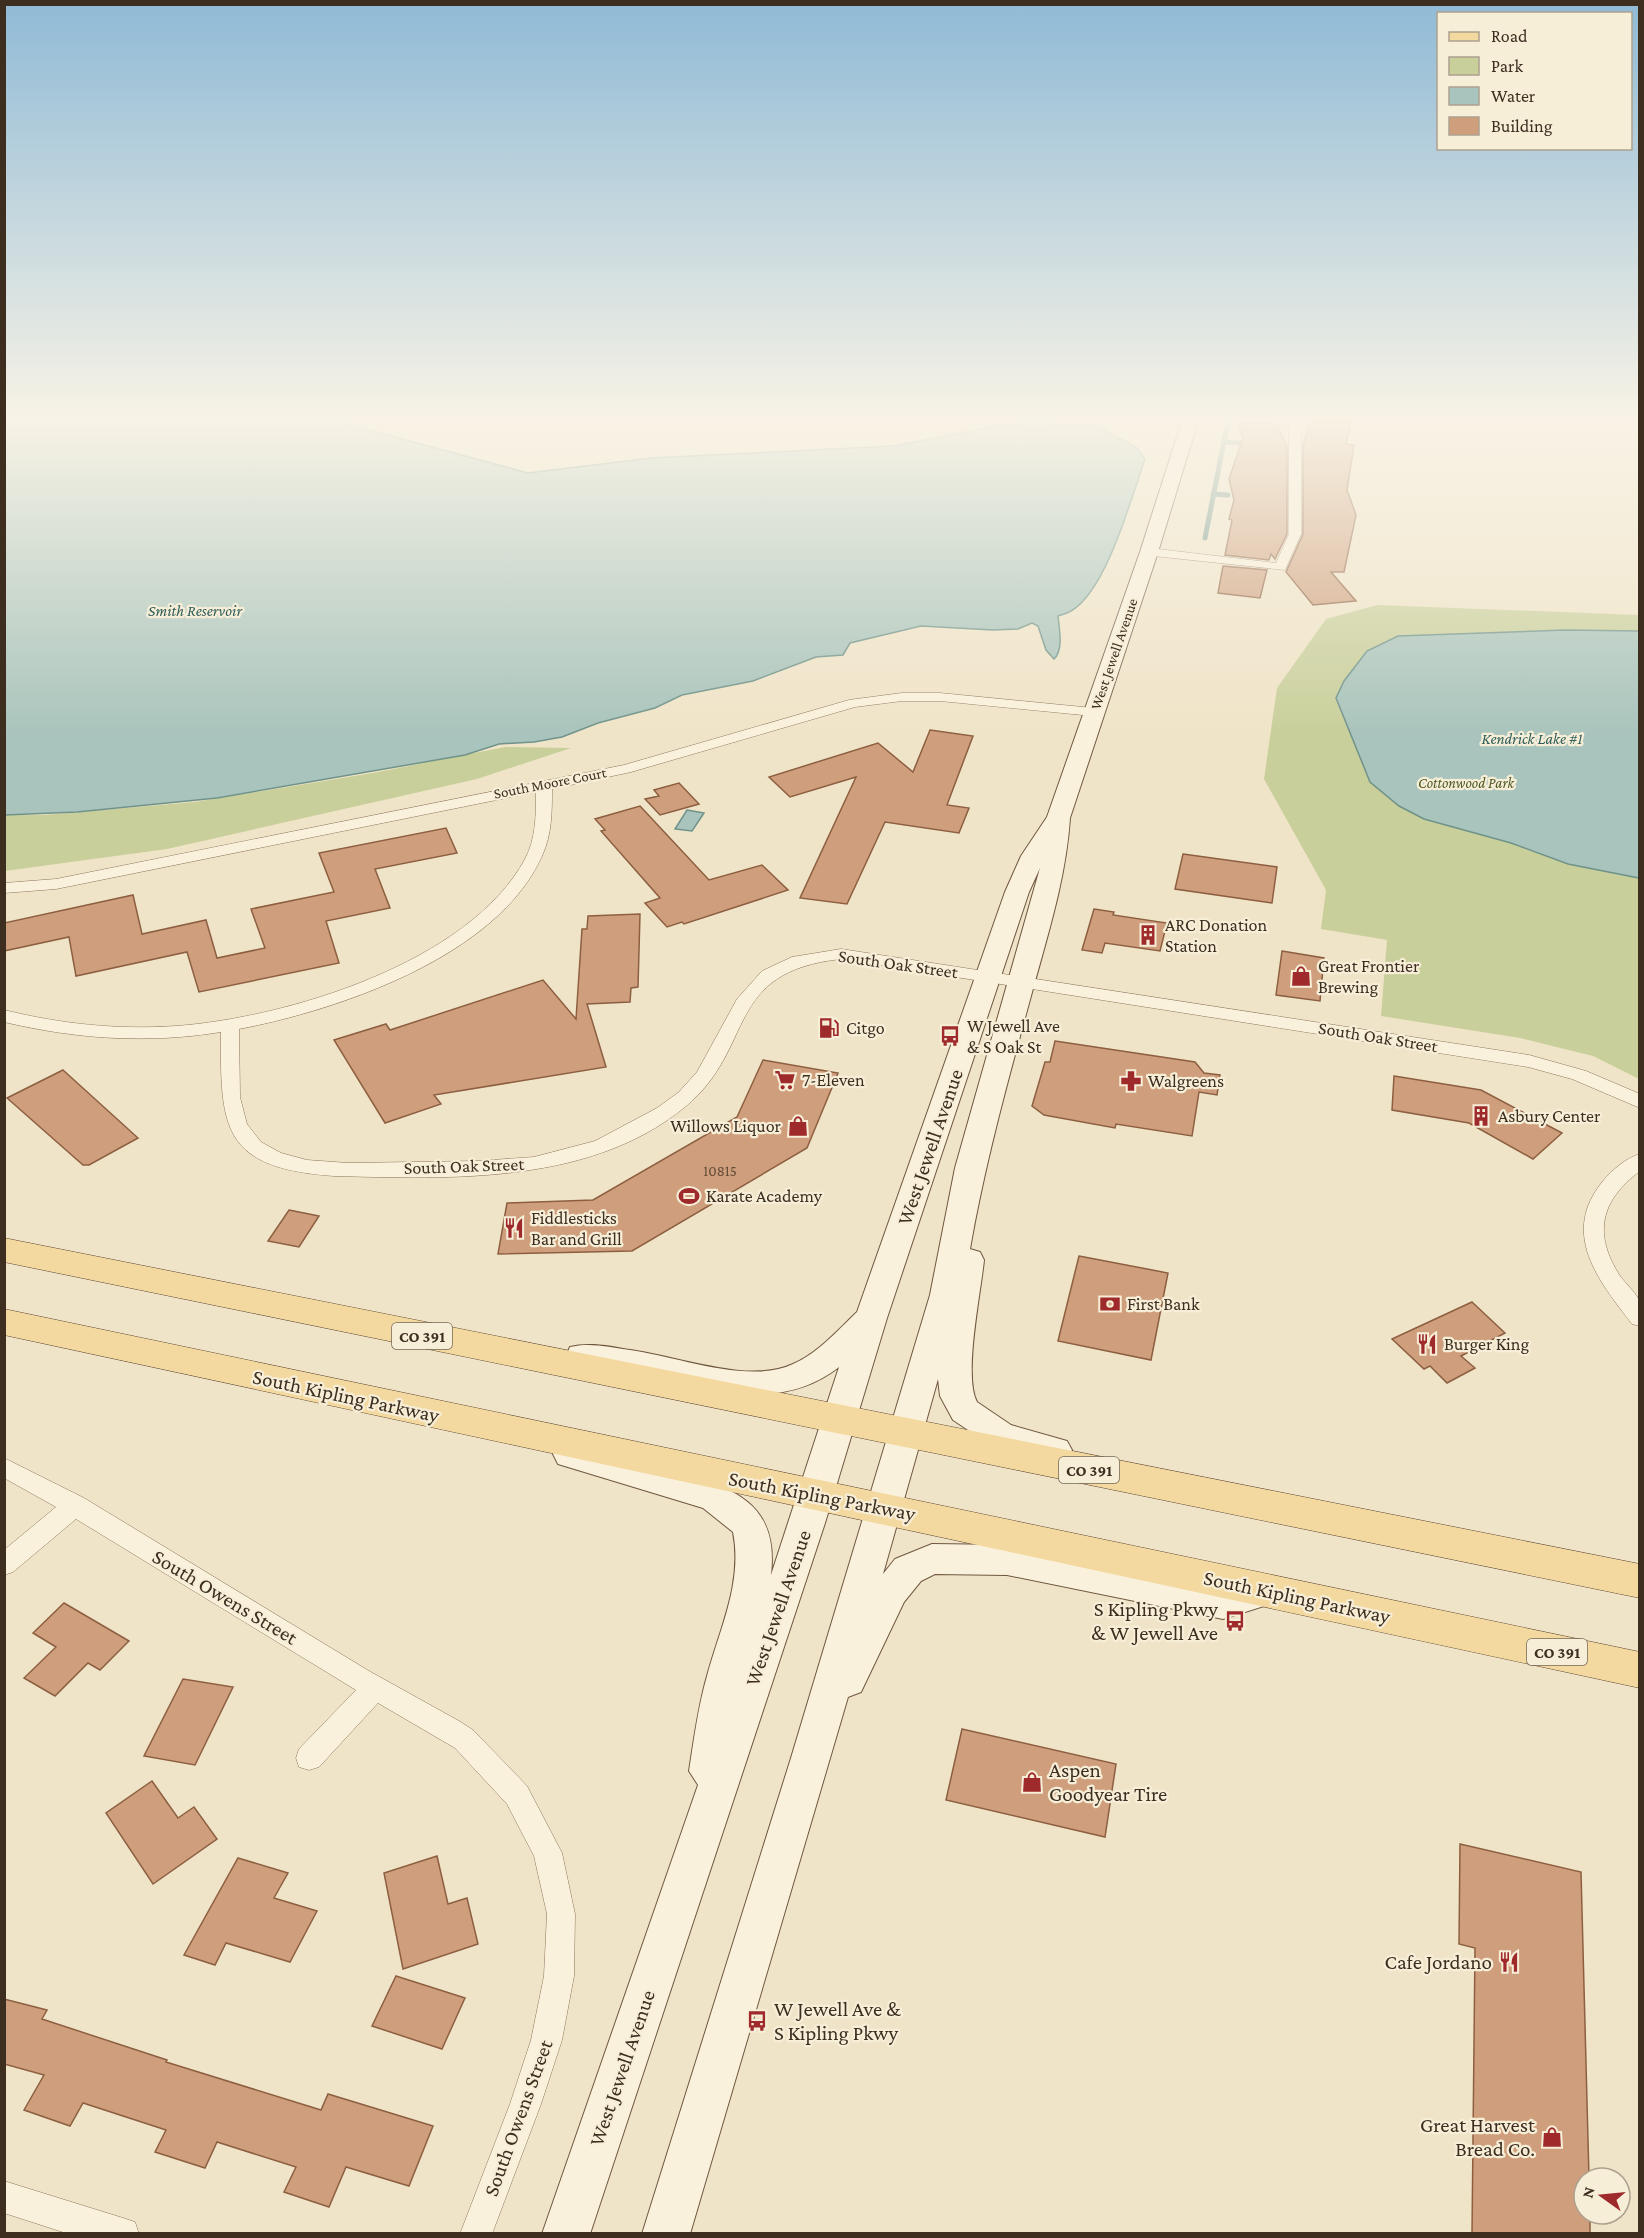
<svg xmlns="http://www.w3.org/2000/svg" width="1644" height="2238" viewBox="0 0 1644 2238" font-family="'Crimson Pro',serif">
	<rect width="100%" height="100%" fill="#f0e4c8"/>
	<!-- green -->
	<g fill="#c9cf9b">
		<polygon points="1377,605 1639,615 1639,1079 1593,1056 1520,1038 1381,1016 1387,940 1321,929 1326,890 1264,779 1277,688 1326,619"/>
		<polygon points="505,747 571,748 477,779 167,849 5,871 5,815 44,815 195,802 373,773"/>
	</g>
	<!-- water -->
	<g fill="#a9c4bc" stroke="#6f938a" stroke-width="1.5">
		<path d="M5,421h331l192,52 123,-15 242,-12 109,-21 29,-2 65,3 40,21 9,12c-14,39 -38,131 -74,152 -4,3 -9,3 -13,5 1,11 6,34 -4,43l-8,-9 -8,-24 -6,-3 -14,6 -25,1 -72,-4 -71,17 -7,12 -27,2 -63,24 -71,14 -27,13 -57,15 -36,14 -28,5 -35,2 -34,11 -248,43 -140,14 -72,3z"/>
		<polygon points="1565,630 1639,631 1639,878 1568,864 1511,843 1424,819 1399,806 1370,782 1336,698 1344,681 1367,651 1398,636"/>
		<polygon points="687,810 704,813 692,831 675,829"/>
	</g>
	<g fill="none" stroke-linecap="round" stroke-linejoin="round">
		<!-- stream -->
		<g stroke="#6f938a" stroke-width="5">
			<polyline points="1224,442 1239,443"/>
			<polyline points="1213,494 1228,495"/>
			<polyline points="1205,538 1228,421"/>
		</g>
	</g>
	<!-- building -->
	<g fill="#cf9f7d" stroke="#8d5f41" stroke-width="1.5">
		<polygon points="1310,421 1351,421 1346,444 1354,445 1347,490 1356,515 1344,572 1331,572 1356,601 1313,605 1286,572 1303,534 1303,446"/>
		<polygon points="1237,423 1276,423 1287,447 1287,534 1275,559 1271,554 1269,560 1225,555 1232,520 1229,519 1234,500 1229,479 1243,438"/>
		<polygon points="1223,566 1267,570 1260,598 1218,593"/>
		<polygon points="930,730 973,736 947,805 969,808 959,833 885,822 847,904 800,898 856,777 790,797 769,777 878,743 913,772"/>
		<polygon points="679,783 699,804 660,815 645,799 659,796 654,790"/>
		<polygon points="640,806 709,880 762,865 788,890 684,924 682,922 667,927 645,903 660,898 601,831 605,830 595,819"/>
		<polygon points="446,828 457,853 375,869 390,908 326,921 339,963 199,992 187,952 76,976 69,937 4,951 4,923 133,895 142,934 206,920 217,958 265,948 251,909 334,892 319,853"/>
		<polygon points="1183,854 1277,867 1272,903 1175,889"/>
		<polygon points="1094,909 1114,912 1113,915 1167,923 1160,951 1105,943 1102,953 1082,950"/>
		<polygon points="640,914 638,987 631,988 630,1002 587,1004 606,1067 434,1095 441,1104 385,1123 334,1040 386,1024 390,1030 543,980 576,1019 582,929 587,929 588,916"/>
		<polygon points="1282,951 1324,958 1320,1001 1276,995"/>
		<polygon points="1055,1041 1195,1062 1204,1073 1220,1075 1217,1095 1199,1092 1192,1136 1116,1124 1115,1128 1044,1115 1032,1106 1045,1062 1050,1062"/>
		<polygon points="763,1060 838,1073 807,1148 632,1251 498,1254 507,1203 593,1200 737,1117"/>
		<polygon points="63,1070 138,1138 89,1165 83,1165 7,1098"/>
		<polygon points="1394,1076 1481,1090 1562,1133 1533,1159 1469,1123 1392,1110"/>
		<polygon points="289,1210 319,1216 299,1247 268,1241"/>
		<polygon points="1079,1256 1168,1273 1151,1360 1058,1341"/>
		<polygon points="1472,1302 1505,1333 1461,1356 1475,1368 1447,1383 1430,1366 1424,1369 1392,1339"/>
		<polygon points="64,1603 129,1641 100,1670 88,1663 55,1696 24,1678 56,1647 33,1633"/>
		<polygon points="183,1679 233,1687 195,1765 144,1756"/>
		<polygon points="962,1729 1116,1764 1105,1837 946,1800"/>
		<polygon points="152,1781 178,1818 194,1807 217,1839 153,1884 106,1813"/>
		<polygon points="1460,1844 1581,1872 1589,2178 1584,2178 1584,2214 1590,2214 1590,2234 1472,2234 1475,1948 1459,1944"/>
		<polygon points="437,1856 448,1904 467,1898 478,1944 403,1969 384,1873"/>
		<polygon points="238,1858 288,1873 274,1898 317,1911 290,1962 226,1943 215,1965 184,1955"/>
		<polygon points="396,1976 465,1998 442,2049 372,2026"/>
		<polygon points="4,1999 47,2010 42,2019 167,2060 166,2062 321,2110 328,2094 433,2126 409,2186 346,2167 329,2207 284,2192 296,2167 217,2142 205,2168 155,2152 166,2130 83,2103 70,2126 24,2110 44,2075 4,2064"/>
	</g>
	<g fill="none" stroke-linecap="round" stroke-linejoin="round">
		<!-- street casing -->
		<g stroke="#8d765c" stroke-width="1">
			<g id="street">
				<polygon points="1289,421 1301,421 1301,534 1285,570 1144,555 1143,552 1149,548 1276,563 1289,534"/>
				<path d="M902,693h38l153,15 7,4 -7,4 -153,-15h-38l-47,6 -224,65 -79,17c0,22 0,46 -10,67 -44,100 -203,154 -303,173l1,68 7,27 14,18 20,11 26,7 41,3 130,-2 56,-4 61,-16 62,-33 22,-16 18,-20 40,-73 25,-28 30,-14 49,-8 688,106 57,16 54,23v14l-68,-29 -44,-12 -687,-108c-119,13 -84,89 -156,148 -95,78 -235,72 -351,69 -111,-8 -114,-46 -113,-144 -73,12 -145,7 -217,-10v-12c57,14 114,20 172,16 110,-8 293,-63 349,-167 11,-20 11,-45 11,-67l-480,97 -52,4v-10l52,-4 568,-114 225,-65z"/>
				<path d="M1640,1154v17c-40,30 -47,63 -20,105 6,8 17,18 20,26 1,7 0,17 0,24l-8,-2c-34,-44 -72,-91 -29,-143 9,-11 23,-23 37,-27z"/>
				<polygon points="4,1458 84,1498 369,1671 459,1721 473,1730 527,1786 562,1853 575,1914 574,1976 562,2040 541,2104 492,2234 460,2234 510,2104 531,2040 544,1976 547,1914 534,1856 507,1804 455,1748 378,1703 319,1767 309,1770 299,1767 296,1758 299,1749 356,1690 76,1519 13,1572 4,1575 4,1550 56,1507 4,1478"/>
				<polygon points="4,2181 123,2218 135,2222 139,2234 69,2234 4,2213"/>
			</g>
		</g>
		<!-- secondary casing -->
		<g stroke="#6f573f" stroke-width="2">
			<path id="secondary" d="M1182,421h16l-40,131 -88,266c-4,61 -23,119 -39,178 -23,84 -46,167 -61,253l10,3 4,8c-3,32 -21,116 -7,142l34,23 56,16 5,9 -5,9 -12,4 -66,-19 -36,-24 -13,-24 -2,-17 -55,195 12,-15 37,-15 75,1 216,42 44,-12 13,4 5,11 -5,11 -57,18 -216,-44 -72,-1 -14,7 -17,21 -43,90 -13,5 -158,537h-48l149,-476 139,-463 25,-127 85,-300 -11,24 -142,426 -62,205 -235,711h-48l156,-449 -9,-14c5,-32 9,-64 18,-95 13,-48 36,-94 26,-144l-30,-24 -145,-44 -5,-10 5,-10 12,-3c31,9 62,18 94,27 60,18 116,28 107,107l68,-208c-59,46 -125,22 -191,10 -26,-5 -53,-5 -78,-12l-4,-9 4,-9c19,-5 40,0 60,3 46,6 119,35 163,14 25,-11 44,-33 64,-52l148,-420 16,-36 26,-39 93,-265z"/>
		</g>
		<!-- primary casing -->
		<g stroke="#5b4430" stroke-width="1">
			<g id="primary">
				<polygon points="4,1238 1640,1564 1640,1598 4,1262"/>
				<polygon points="4,1309 1640,1652 1640,1688 4,1335"/>
			</g>
		</g>
		<!-- street -->
		<use href="#street" fill="#faf1dc" fill-rule="evenodd"/>
		<!-- secondary -->
		<use href="#secondary" fill="#faf1dc" fill-rule="evenodd"/>
		<!-- primary -->
		<use href="#primary" fill="#f3d9a0" fill-rule="evenodd"/>
	</g>
	<!-- sky -->
	<linearGradient id="sky" x2="0" y2="1"><stop stop-color="#8fbad6"/><stop offset="0.57" stop-color="#f8f3e6"/><stop offset="1" stop-color="#f8f3e6" stop-opacity="0"/></linearGradient>
	<rect width="1644" height="734" fill="url(#sky)"/>
	<!-- icons -->
	<defs>
		<g id="building-bare" transform="scale(1.62)"><path d="M-4-6H4V6H1V3H-1V6H-4ZM-2.5-4.3h1.7v1.8h-1.7ZM.8-4.3h1.7v1.8H.8ZM-2.5-1h1.7V.8h-1.7ZM.8-1h1.7V.8H.8Z" fill="#9e2a2b" stroke="#f7eed8" stroke-width="2.5" paint-order="stroke"/></g>
		<g id="shop-bare" transform="scale(1.62)"><path d="M-5-2.5h2.3a2.7 3.5 0 0 1 5.4 0H5L5.5 6h-11ZM-1.5-2.5h3a1.5 2.3 0 0 0-3 0Z" fill="#9e2a2b" stroke="#f7eed8" stroke-width="2.5" paint-order="stroke"/></g>
		<g id="fuel-bare" transform="scale(1.62)"><path d="M-5.5-6h7V0h2V4h1.3V-2.5L3-4.5l.8-.8L6-3V5H2.5V1h-1V6h-7ZM-4.2-4.7v3.2H.2V-4.7Z" fill="#9e2a2b" stroke="#f7eed8" stroke-width="2.5" paint-order="stroke"/></g>
		<g id="bus-bare" transform="scale(1.62)"><path d="M-5-6H5V4H4V6H2V4H-2V6H-4V4H-5ZM-3.5-4V0h7V-4ZM-3.5 1.2v1.5H-2V1.2ZM2 1.2v1.5H3.5V1.2Z" fill="#9e2a2b" stroke="#f7eed8" stroke-width="2.5" paint-order="stroke"/></g>
		<g id="supermarket-bare" transform="scale(1.62)"><path d="M-6-5.5h2.5l.6 2H6L4.5 2H-2.5L-4.4-4H-6ZM-1.5 3.2a1.3 1.3 0 1 0 .1 0ZM3 3.2a1.3 1.3 0 1 0 .1 0Z" fill="#9e2a2b" stroke="#f7eed8" stroke-width="2.5" paint-order="stroke"/></g>
		<g id="pharmacy-bare" transform="scale(1.62)"><path d="M-2-6h4v4h4v4h-4v4h-4v-4h-4v-4h4Z" fill="#9e2a2b" stroke="#f7eed8" stroke-width="2.5" paint-order="stroke"/></g>
		<g id="stadium-bare" transform="scale(1.62)"><path d="M0-5a6.5 5 0 1 0 0 10a6.5 5 0 1 0 0-10ZM-3.5-1.8h7v3.6h-7Z" fill="#9e2a2b" stroke="#f7eed8" stroke-width="2.5" paint-order="stroke"/></g>
		<g id="restaurant-bare" transform="scale(1.62)"><path d="M-5-6h1v4h1v-4h1v4h1v-4h1v5L-1.5 .5V6h-2V.5L-5-1ZM5-6V6H3V1.5H1.5Q1.5-4 5-6Z" fill="#9e2a2b" stroke="#f7eed8" stroke-width="2.5" paint-order="stroke"/></g>
		<g id="bank-bare" transform="scale(1.62)"><path d="M-6-4H6V4H-6ZM0-2.3a2.3 2.3 0 1 0 0 4.6a2.3 2.3 0 1 0 0-4.6Z" fill="#9e2a2b" stroke="#f7eed8" stroke-width="2.5" paint-order="stroke"/></g>
	</defs>
	<g fill-rule="evenodd">
		<use href="#building-bare" x="1148" y="935"/>
		<use href="#shop-bare" x="1301" y="976"/>
		<use href="#fuel-bare" x="829" y="1028"/>
		<use href="#bus-bare" x="950" y="1036"/>
		<use href="#supermarket-bare" x="785" y="1080"/>
		<use href="#pharmacy-bare" x="1131" y="1081"/>
		<use href="#building-bare" x="1481" y="1116"/>
		<use href="#shop-bare" x="798" y="1126"/>
		<use href="#stadium-bare" x="689" y="1196"/>
		<use href="#restaurant-bare" x="514" y="1228"/>
		<use href="#bank-bare" x="1110" y="1304"/>
		<use href="#restaurant-bare" x="1427" y="1344"/>
		<use href="#bus-bare" x="1235" y="1621"/>
		<use href="#shop-bare" x="1032" y="1782"/>
		<use href="#restaurant-bare" x="1509" y="1962"/>
		<use href="#bus-bare" x="757" y="2021"/>
		<use href="#shop-bare" x="1552" y="2137"/>
	</g>
	<g text-anchor="middle" stroke-width="4.5" stroke-linejoin="round" paint-order="stroke">
		<!-- far-street labels -->
		<g font-size="15" fill="#3d2e20" stroke="#f7eed8">
			<text transform="translate(1114 654) rotate(-71)" y="5">West Jewell Avenue</text>
			<text transform="translate(550 783) rotate(-11)" y="5">South Moore Court</text>
		</g>
		<!-- far-park labels -->
		<g font-size="15" font-style="italic" fill="#4d5a26" stroke="#f7eed8">
			<text x="1466" y="788">Cottonwood Park</text>
		</g>
		<!-- number labels -->
		<g font-size="15" fill="#624a37">
			<text x="720" y="1176">10815</text>
		</g>
		<!-- far-water labels -->
		<g font-size="16" font-style="italic" fill="#2f5d5a" stroke="#f7eed8">
			<text x="195" y="616">Smith Reservoir</text>
			<text x="1532" y="744">Kendrick Lake #1</text>
		</g>
		<!-- shield labels -->
		<g fill="#f7eed8" stroke="#756857" stroke-width="1.5">
			<rect x="392" y="1323" width="60" height="26" rx="4.5"/>
			<rect x="1059" y="1457" width="60" height="26" rx="4.5"/>
			<rect x="1527" y="1639" width="60" height="26" rx="4.5"/>
		</g>
		<g font-size="16" font-weight="bold" fill="#3d2e20">
			<text x="422" y="1342">CO 391</text>
			<text x="1089" y="1476">CO 391</text>
			<text x="1557" y="1658">CO 391</text>
		</g>
		<!-- poi labels -->
		<g font-size="18" fill="#3d2e20" stroke="#f7eed8" text-anchor="start">
			<text x="1165" y="931">ARC Donation<tspan x="1165" dy="21">Station</tspan></text>
			<text x="1318" y="972">Great Frontier<tspan x="1318" dy="21">Brewing</tspan></text>
			<text x="967" y="1032">W Jewell Ave<tspan x="967" dy="21">&amp; S Oak St</tspan></text>
			<text x="846" y="1034">Citgo</text>
			<text x="802" y="1086">7-Eleven</text>
			<text x="1148" y="1087">Walgreens</text>
			<text x="1498" y="1122">Asbury Center</text>
			<text x="781" y="1132" text-anchor="end">Willows Liquor</text>
			<text x="706" y="1202">Karate Academy</text>
			<text x="531" y="1224">Fiddlesticks<tspan x="531" dy="21">Bar and Grill</tspan></text>
			<text x="1127" y="1310">First Bank</text>
			<text x="1444" y="1350">Burger King</text>
		</g>
		<!-- street labels -->
		<g font-size="18" fill="#3d2e20" stroke="#f7eed8">
			<text transform="translate(898 964) rotate(8)" y="6">South Oak Street</text>
			<text transform="translate(1378 1037) rotate(9)" y="6">South Oak Street</text>
			<text transform="translate(464 1166) rotate(-2)" y="6">South Oak Street</text>
		</g>
		<!-- near-street labels -->
		<g font-size="21" fill="#3d2e20" stroke="#f7eed8">
			<text transform="translate(930 1147) rotate(-71)" y="7">West Jewell Avenue</text>
			<text transform="translate(346 1396) rotate(12)" y="7">South Kipling Parkway</text>
			<text transform="translate(822 1496) rotate(11)" y="7">South Kipling Parkway</text>
			<text transform="translate(225 1597) rotate(31)" y="7">South Owens Street</text>
			<text transform="translate(1297 1597) rotate(12)" y="7">South Kipling Parkway</text>
			<text transform="translate(778 1608) rotate(-71)" y="7">West Jewell Avenue</text>
			<text transform="translate(622 2068) rotate(-71)" y="7">West Jewell Avenue</text>
			<text transform="translate(518 2118) rotate(-70)" y="7">South Owens Street</text>
		</g>
		<!-- near-poi labels -->
		<g font-size="21" fill="#3d2e20" stroke="#f7eed8" text-anchor="end">
			<text x="1218" y="1616">S Kipling Pkwy<tspan x="1218" dy="24">&amp; W Jewell Ave</tspan></text>
			<text x="1049" y="1777" text-anchor="start">Aspen<tspan x="1049" dy="24">Goodyear Tire</tspan></text>
			<text x="1492" y="1969">Cafe Jordano</text>
			<text x="774" y="2016" text-anchor="start">W Jewell Ave &amp;<tspan x="774" dy="24">S Kipling Pkwy</tspan></text>
			<text x="1535" y="2132">Great Harvest<tspan x="1535" dy="24">Bread Co.</tspan></text>
		</g>
	</g>
	<!-- border -->
	<rect width="1644" height="2238" fill="none" stroke="#3d2e20" stroke-width="12"/>
	<!-- legend -->
	<rect x="1437" y="12" width="195" height="138" fill="#f7eed8" stroke="#ada18e" stroke-width="1.5"/>
	<rect x="1449" y="32" width="30" height="9" fill="#f3d9a0" stroke="#ada18e" stroke-width="1.5"/>
	<text x="1491" y="42" font-size="18" fill="#3d2e20">Road</text>
	<rect x="1449" y="57" width="30" height="18" fill="#c9cf9b" stroke="#ada18e" stroke-width="1.5"/>
	<text x="1491" y="72" font-size="18" fill="#3d2e20">Park</text>
	<rect x="1449" y="87" width="30" height="18" fill="#a9c4bc" stroke="#ada18e" stroke-width="1.5"/>
	<text x="1491" y="102" font-size="18" fill="#3d2e20">Water</text>
	<rect x="1449" y="117" width="30" height="18" fill="#cf9f7d" stroke="#ada18e" stroke-width="1.5"/>
	<text x="1491" y="132" font-size="18" fill="#3d2e20">Building</text>
	<!-- north arrow -->
	<g transform="translate(1602 2196) rotate(285)"><circle r="28" fill="#f7eed8" stroke="#ada18e" stroke-width="1.5"/>
	<path d="M0-4.5L10 22L0 15L-10 22Z" fill="#9e2a2b"/>
	<text y="-9" font-size="16" font-weight="bold" text-anchor="middle" fill="#3d2e20">N</text>
	</g>
</svg>
